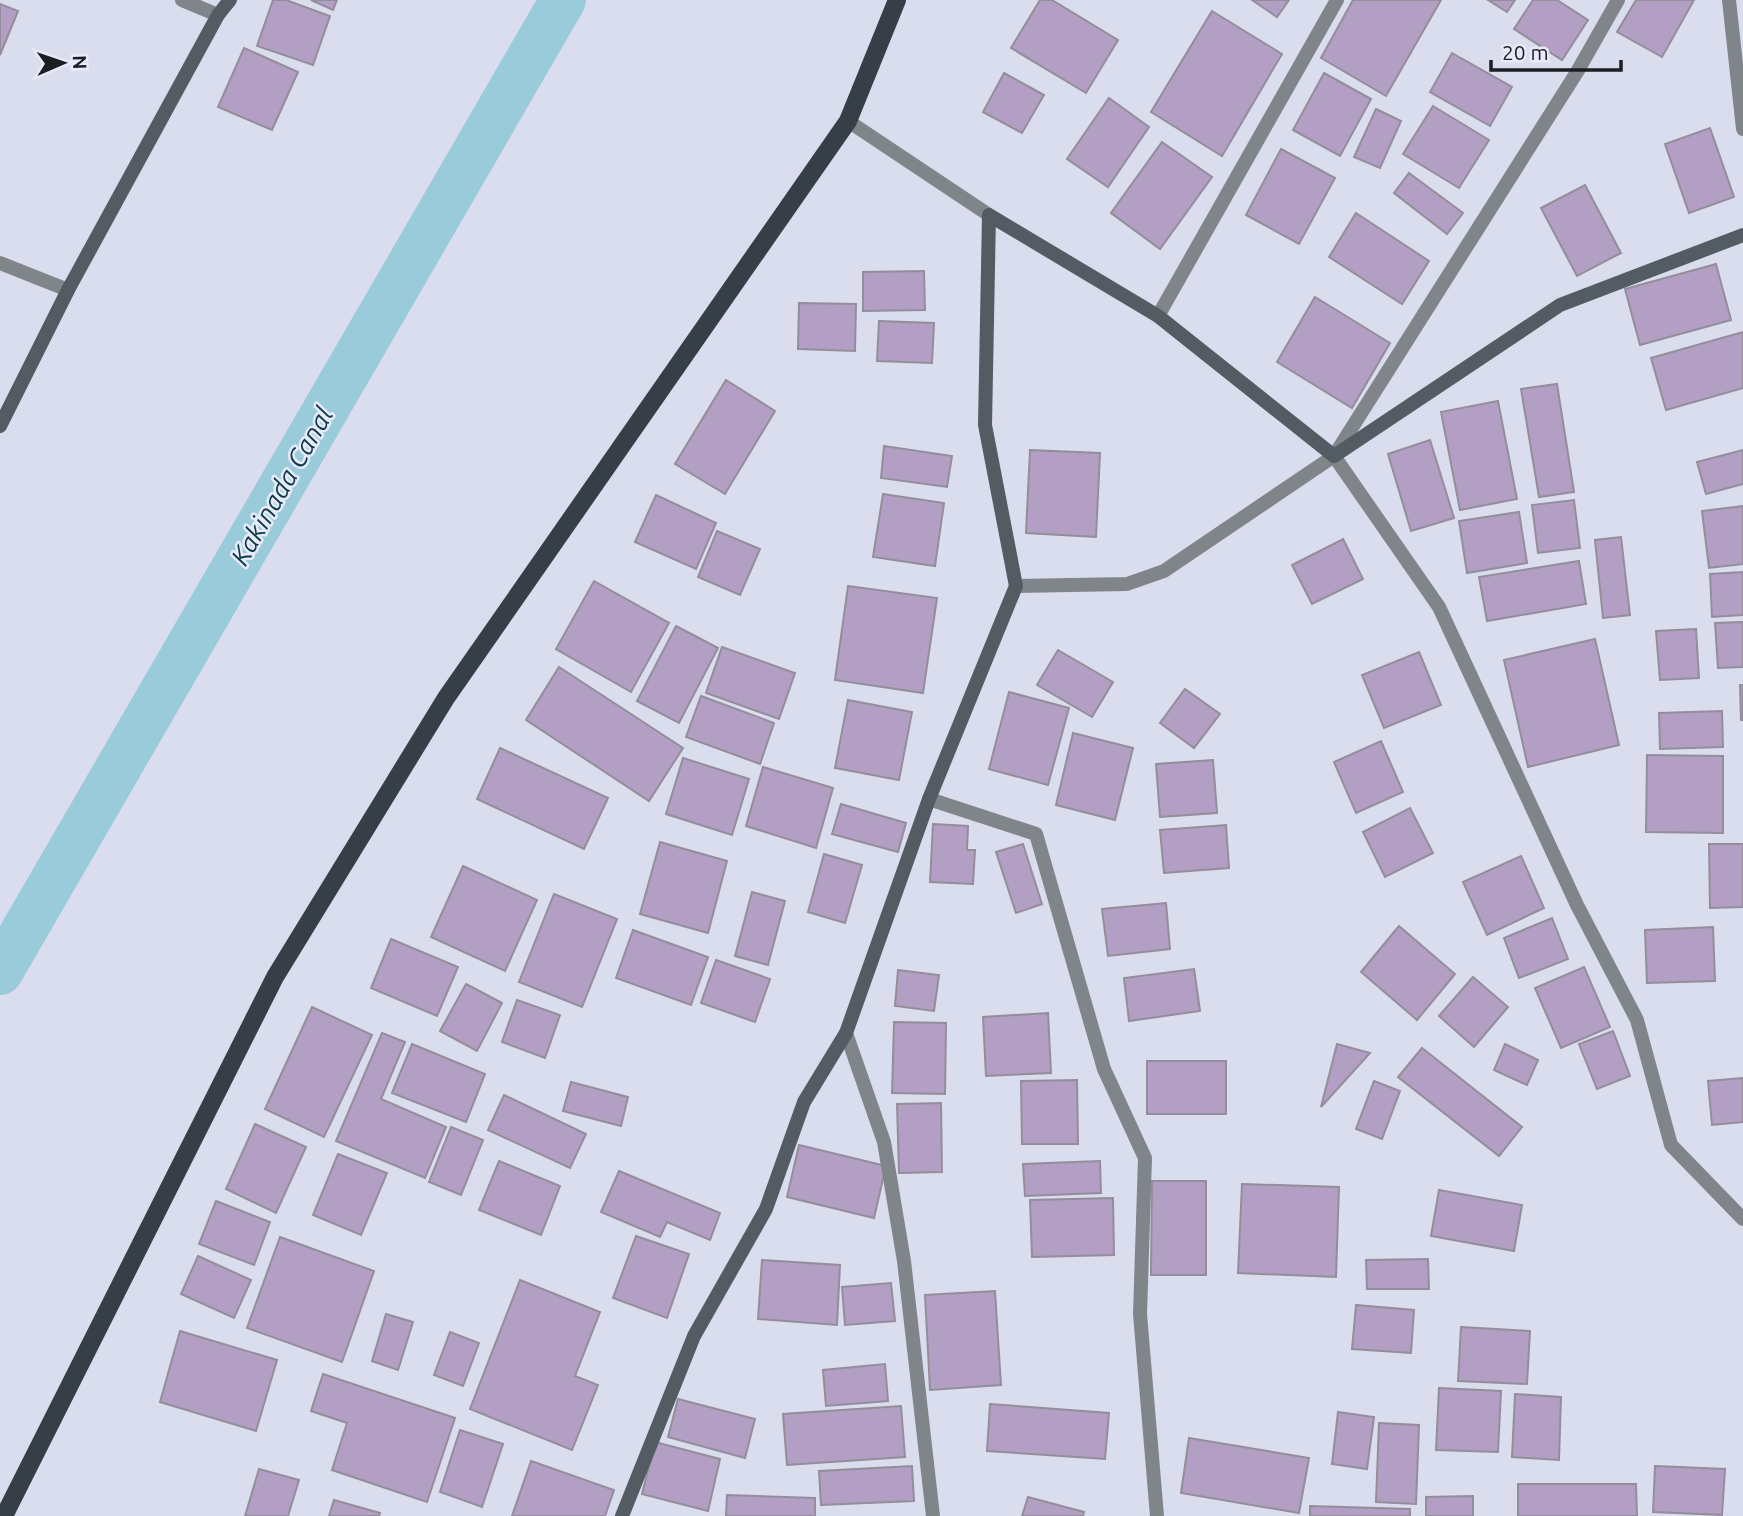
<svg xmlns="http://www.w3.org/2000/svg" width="1743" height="1516" viewBox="0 0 1743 1516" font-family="Ubuntu,sans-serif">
	<rect width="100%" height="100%" fill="#dadded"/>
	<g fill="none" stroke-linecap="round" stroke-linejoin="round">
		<!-- canal -->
		<polyline stroke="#99cbda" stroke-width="46" points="0,972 563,0"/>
	</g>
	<!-- building -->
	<g fill="#b29fc3" stroke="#948d9b" stroke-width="2">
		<polygon points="273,0 286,0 330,16 313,65 257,46"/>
		<polygon points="311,0 337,0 333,10"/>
		<polygon points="1040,0 1052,0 1118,40 1086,93 1011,48"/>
		<polygon points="1252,0 1289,0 1277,17"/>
		<polygon points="1353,0 1441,0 1386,96 1321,58"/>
		<polygon points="1488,0 1515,0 1507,12"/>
		<polygon points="1533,0 1557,0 1588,20 1562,60 1514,29"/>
		<polygon points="1636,0 1694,0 1662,57 1617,32"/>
		<polygon points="0,4 18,11 0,55"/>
		<polygon points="1212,11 1282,54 1222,156 1151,112"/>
		<polygon points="244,48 298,72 272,130 218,107"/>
		<polygon points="1452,53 1512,87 1490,126 1430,92"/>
		<polygon points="1004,73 1044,95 1022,133 983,112"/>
		<polygon points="1324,73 1371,99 1340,156 1293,130"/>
		<polygon points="1109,98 1149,127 1108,187 1067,159"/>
		<polygon points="1433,106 1489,140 1459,188 1403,154"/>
		<polygon points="1376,109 1401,121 1380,168 1354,157"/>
		<polygon points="1710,128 1734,197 1689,213 1665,144"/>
		<polygon points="1162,142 1212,177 1160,249 1111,213"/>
		<polygon points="1281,149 1335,178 1299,244 1246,215"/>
		<polygon points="1409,173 1463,213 1447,234 1394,193"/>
		<polygon points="1585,185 1621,253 1577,276 1541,208"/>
		<polygon points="1356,213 1429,261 1402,304 1329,257"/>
		<polygon points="1716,264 1731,320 1640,345 1625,289"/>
		<polygon points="924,271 925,310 863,311 863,272"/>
		<polygon points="1315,297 1390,343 1352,408 1277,362"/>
		<polygon points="799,303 856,304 855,351 798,349"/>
		<polygon points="879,321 934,323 932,363 877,361"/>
		<polygon points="1743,332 1743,388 1666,410 1651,358"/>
		<polygon points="726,380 775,411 725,494 675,464"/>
		<polygon points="1557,384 1574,492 1539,497 1521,389"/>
		<polygon points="1498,401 1517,499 1460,510 1441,412"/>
		<polygon points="1430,440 1454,518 1411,531 1388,454"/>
		<polygon points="884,446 952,456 947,487 881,478"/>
		<polygon points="1030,450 1100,453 1096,537 1026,533"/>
		<polygon points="1743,450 1743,484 1706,494 1697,462"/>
		<polygon points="883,494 944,503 935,566 873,557"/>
		<polygon points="656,495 716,523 696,569 635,542"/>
		<polygon points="1574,500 1580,548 1538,553 1532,505"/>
		<polygon points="1743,506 1743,564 1709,568 1702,511"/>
		<polygon points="1519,512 1527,563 1467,573 1459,521"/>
		<polygon points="717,531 760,549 740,595 698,577"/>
		<polygon points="1621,537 1630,615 1603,618 1595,540"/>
		<polygon points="1343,539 1363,579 1312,604 1292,565"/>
		<polygon points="1579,561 1586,604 1487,621 1479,577"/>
		<polygon points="1743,572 1743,615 1712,617 1710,574"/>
		<polygon points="594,581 669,623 631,692 556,649"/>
		<polygon points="848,586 937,598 923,693 835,680"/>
		<polygon points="1743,622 1743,667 1718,668 1715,623"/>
		<polygon points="676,626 718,648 679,723 637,701"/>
		<polygon points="1696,629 1699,678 1660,680 1656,631"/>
		<polygon points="1595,639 1619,745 1528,767 1504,660"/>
		<polygon points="722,647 795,673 779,719 706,693"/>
		<polygon points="1058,650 1113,682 1092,717 1037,685"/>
		<polygon points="1419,652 1441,705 1384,728 1362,675"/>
		<polygon points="559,667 683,748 649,801 526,720"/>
		<polygon points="1740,685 1743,685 1743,720 1741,720"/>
		<polygon points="1185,689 1220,714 1194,748 1160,723"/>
		<polygon points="1009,692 1069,708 1048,785 989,769"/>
		<polygon points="701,696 774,723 760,764 686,737"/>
		<polygon points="848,700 912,712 899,780 835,768"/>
		<polygon points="1722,711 1723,747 1660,749 1659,713"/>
		<polygon points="1073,733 1133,748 1115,820 1056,805"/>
		<polygon points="1381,741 1403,792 1356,813 1334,762"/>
		<polygon points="500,748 608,798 584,849 477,799"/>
		<polygon points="1647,755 1723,756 1723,833 1646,832"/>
		<polygon points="683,758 749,779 732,835 666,814"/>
		<polygon points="1213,760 1217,813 1160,817 1156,764"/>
		<polygon points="763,767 833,788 816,848 746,826"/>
		<polygon points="841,804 906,823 898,852 832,834"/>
		<polygon points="1410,808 1433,853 1385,877 1363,832"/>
		<polygon points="933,824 968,826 967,850 975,850 973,884 930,882"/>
		<polygon points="1226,825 1229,868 1164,873 1160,830"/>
		<polygon points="660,842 727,861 708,933 640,914"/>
		<polygon points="1023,844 1042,904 1016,913 996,852"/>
		<polygon points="1709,844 1743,844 1743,907 1710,908"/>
		<polygon points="824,854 862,865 845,923 808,912"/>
		<polygon points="1521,856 1544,908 1487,935 1463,882"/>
		<polygon points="463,866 537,900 505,971 431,937"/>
		<polygon points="752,892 785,901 768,965 735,956"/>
		<polygon points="554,894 617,919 582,1007 519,982"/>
		<polygon points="1166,903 1170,949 1108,956 1102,909"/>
		<polygon points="1552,918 1568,959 1519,978 1504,938"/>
		<polygon points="1399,926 1455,974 1417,1020 1361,972"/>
		<polygon points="1713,927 1715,981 1647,983 1645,930"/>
		<polygon points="633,930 708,957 691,1005 616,978"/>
		<polygon points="391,939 458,967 437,1016 371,988"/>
		<polygon points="716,960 770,979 755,1022 701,1003"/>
		<polygon points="1584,967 1610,1027 1561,1048 1535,988"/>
		<polygon points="1194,969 1200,1011 1129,1021 1124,978"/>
		<polygon points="898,970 939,975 934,1011 895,1006"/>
		<polygon points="1473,977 1508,1007 1474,1047 1439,1016"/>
		<polygon points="466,984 502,1003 477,1051 440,1031"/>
		<polygon points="517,1000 560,1015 545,1058 502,1042"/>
		<polygon points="312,1007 372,1035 324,1137 265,1109"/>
		<polygon points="1048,1013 1051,1073 986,1076 983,1017"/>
		<polygon points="894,1022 946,1023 945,1094 892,1093"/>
		<polygon points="1613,1031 1630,1076 1597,1089 1579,1044"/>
		<polygon points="382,1033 405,1042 381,1099 446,1127 425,1178 336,1141"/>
		<polygon points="412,1044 485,1074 466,1122 392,1093"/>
		<polygon points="1337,1044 1370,1053 1321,1107"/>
		<polygon points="1505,1044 1538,1060 1527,1085 1494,1070"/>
		<polygon points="1422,1048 1522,1127 1499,1156 1398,1077"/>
		<rect x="1147" y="1061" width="79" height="53"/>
		<polygon points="1743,1078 1743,1122 1712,1125 1708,1081"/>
		<polygon points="1077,1080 1078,1144 1022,1144 1021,1081"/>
		<polygon points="1374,1081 1400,1091 1382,1139 1356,1129"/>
		<polygon points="571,1082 628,1097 621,1126 563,1111"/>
		<polygon points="504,1095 586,1134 570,1168 488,1130"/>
		<polygon points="941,1103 942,1172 899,1173 897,1104"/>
		<polygon points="255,1124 306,1147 276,1213 226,1189"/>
		<polygon points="451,1127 483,1140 461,1195 429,1182"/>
		<polygon points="799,1145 886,1166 874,1218 787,1197"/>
		<polygon points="338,1154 387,1173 361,1235 313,1215"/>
		<polygon points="499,1161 560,1186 541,1235 479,1210"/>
		<polygon points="1100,1161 1101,1193 1025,1196 1023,1164"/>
		<polygon points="619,1171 720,1213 710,1240 667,1222 660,1237 601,1212"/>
		<polygon points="1152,1181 1206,1181 1206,1275 1151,1275"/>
		<polygon points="1242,1184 1339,1187 1336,1277 1238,1273"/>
		<polygon points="1439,1190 1522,1205 1514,1251 1431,1236"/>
		<polygon points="1113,1198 1114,1255 1032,1257 1030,1200"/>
		<polygon points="216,1201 270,1222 254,1265 199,1244"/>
		<polygon points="636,1236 689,1254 667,1318 613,1298"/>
		<polygon points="280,1237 374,1271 342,1362 247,1328"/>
		<polygon points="198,1256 251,1280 234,1318 181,1294"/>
		<polygon points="1428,1259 1429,1289 1367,1289 1366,1260"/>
		<polygon points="762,1260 840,1265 837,1325 758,1319"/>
		<polygon points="520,1280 600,1312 575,1376 598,1385 572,1450 470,1409"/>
		<polygon points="891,1283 895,1321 845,1325 842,1287"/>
		<polygon points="995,1291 1001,1385 930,1390 925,1295"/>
		<polygon points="1356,1305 1414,1310 1411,1353 1352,1349"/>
		<polygon points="386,1314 413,1322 398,1370 372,1361"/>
		<polygon points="1461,1327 1530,1331 1527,1384 1458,1381"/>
		<polygon points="180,1331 277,1360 256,1431 160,1402"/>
		<polygon points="450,1332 479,1343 463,1386 434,1375"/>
		<polygon points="885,1364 888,1401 826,1406 823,1370"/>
		<polygon points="323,1374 455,1418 427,1502 332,1470 347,1423 311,1411"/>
		<polygon points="1439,1388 1501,1391 1498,1452 1436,1450"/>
		<polygon points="1515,1394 1561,1397 1559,1460 1512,1457"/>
		<polygon points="678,1399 755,1419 745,1458 668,1437"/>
		<polygon points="990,1404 1109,1413 1105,1459 987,1451"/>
		<polygon points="901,1406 905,1457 787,1465 783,1414"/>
		<polygon points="1338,1412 1374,1417 1367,1469 1332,1464"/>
		<polygon points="1379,1423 1419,1425 1416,1504 1376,1502"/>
		<polygon points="460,1430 503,1444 482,1507 440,1492"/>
		<polygon points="1189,1438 1309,1458 1299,1513 1181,1493"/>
		<polygon points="655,1442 720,1459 708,1511 642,1494"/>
		<polygon points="531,1461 614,1490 605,1516 512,1516"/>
		<polygon points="912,1466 914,1501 821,1505 819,1471"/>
		<polygon points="1655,1466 1725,1469 1722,1515 1653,1512"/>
		<polygon points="259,1469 299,1480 288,1516 245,1516"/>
		<polygon points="1518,1484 1636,1484 1637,1516 1518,1516"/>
		<polygon points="727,1495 815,1498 815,1516 726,1516"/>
		<polygon points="1473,1496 1473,1516 1426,1516 1426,1497"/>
		<polygon points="1028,1497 1084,1512 1083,1516 1022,1516"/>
		<polygon points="334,1500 380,1513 379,1516 329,1516"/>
		<polygon points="1310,1506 1410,1509 1410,1516 1310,1516"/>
	</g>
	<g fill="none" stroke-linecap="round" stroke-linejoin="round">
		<!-- minor -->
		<g stroke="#80858a" stroke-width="14">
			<polyline points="182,0 218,15"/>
			<polyline points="1729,0 1743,129"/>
			<polyline points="0,263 68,290"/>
			<polyline points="1158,316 1337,0"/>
			<polyline points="1334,456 1439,607 1577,905 1637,1020 1671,1145 1743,1219"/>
			<polyline points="1016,586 1127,584 1164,571 1334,456 1577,72 1618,0"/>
			<polyline points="929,799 1036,834 1104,1069 1145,1158 1140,1314 1157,1516"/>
			<polyline points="846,1033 884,1142 904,1261 933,1516"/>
		</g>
		<!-- tertiary -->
		<polyline stroke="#80858a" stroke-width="14" points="848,121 989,215"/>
		<!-- secondary -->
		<g stroke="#545c63" stroke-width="14">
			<polyline points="0,426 68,290 218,15 230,0"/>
			<polyline points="622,1516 694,1336 766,1209 804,1102 846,1033 929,799 1016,586 985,425 989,215 1158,316 1334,456 1560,305 1743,235"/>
		</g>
		<!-- primary -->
		<polyline stroke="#363f47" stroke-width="18" points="4,1516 275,977 446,698 848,121 897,0"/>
	</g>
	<g text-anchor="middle" stroke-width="5" stroke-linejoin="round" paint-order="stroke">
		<!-- water labels -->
		<g font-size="26" font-style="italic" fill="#0b3a45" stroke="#e8eafa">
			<text transform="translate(282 486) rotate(-60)" y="9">Kakinada Canal</text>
		</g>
	</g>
	<!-- north arrow -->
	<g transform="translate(63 63) rotate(88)" stroke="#e8eafa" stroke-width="5" paint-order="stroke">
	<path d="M0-5L12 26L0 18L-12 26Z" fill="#1d1e23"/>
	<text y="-10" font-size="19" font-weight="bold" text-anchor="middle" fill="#1d1e23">N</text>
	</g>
	<!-- scale -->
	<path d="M1491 60v10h130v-10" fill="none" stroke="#1d1e23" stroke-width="3.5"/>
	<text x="1502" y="60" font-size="21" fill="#1d1e23" stroke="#e8eafa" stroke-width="5" paint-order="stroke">20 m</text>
</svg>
